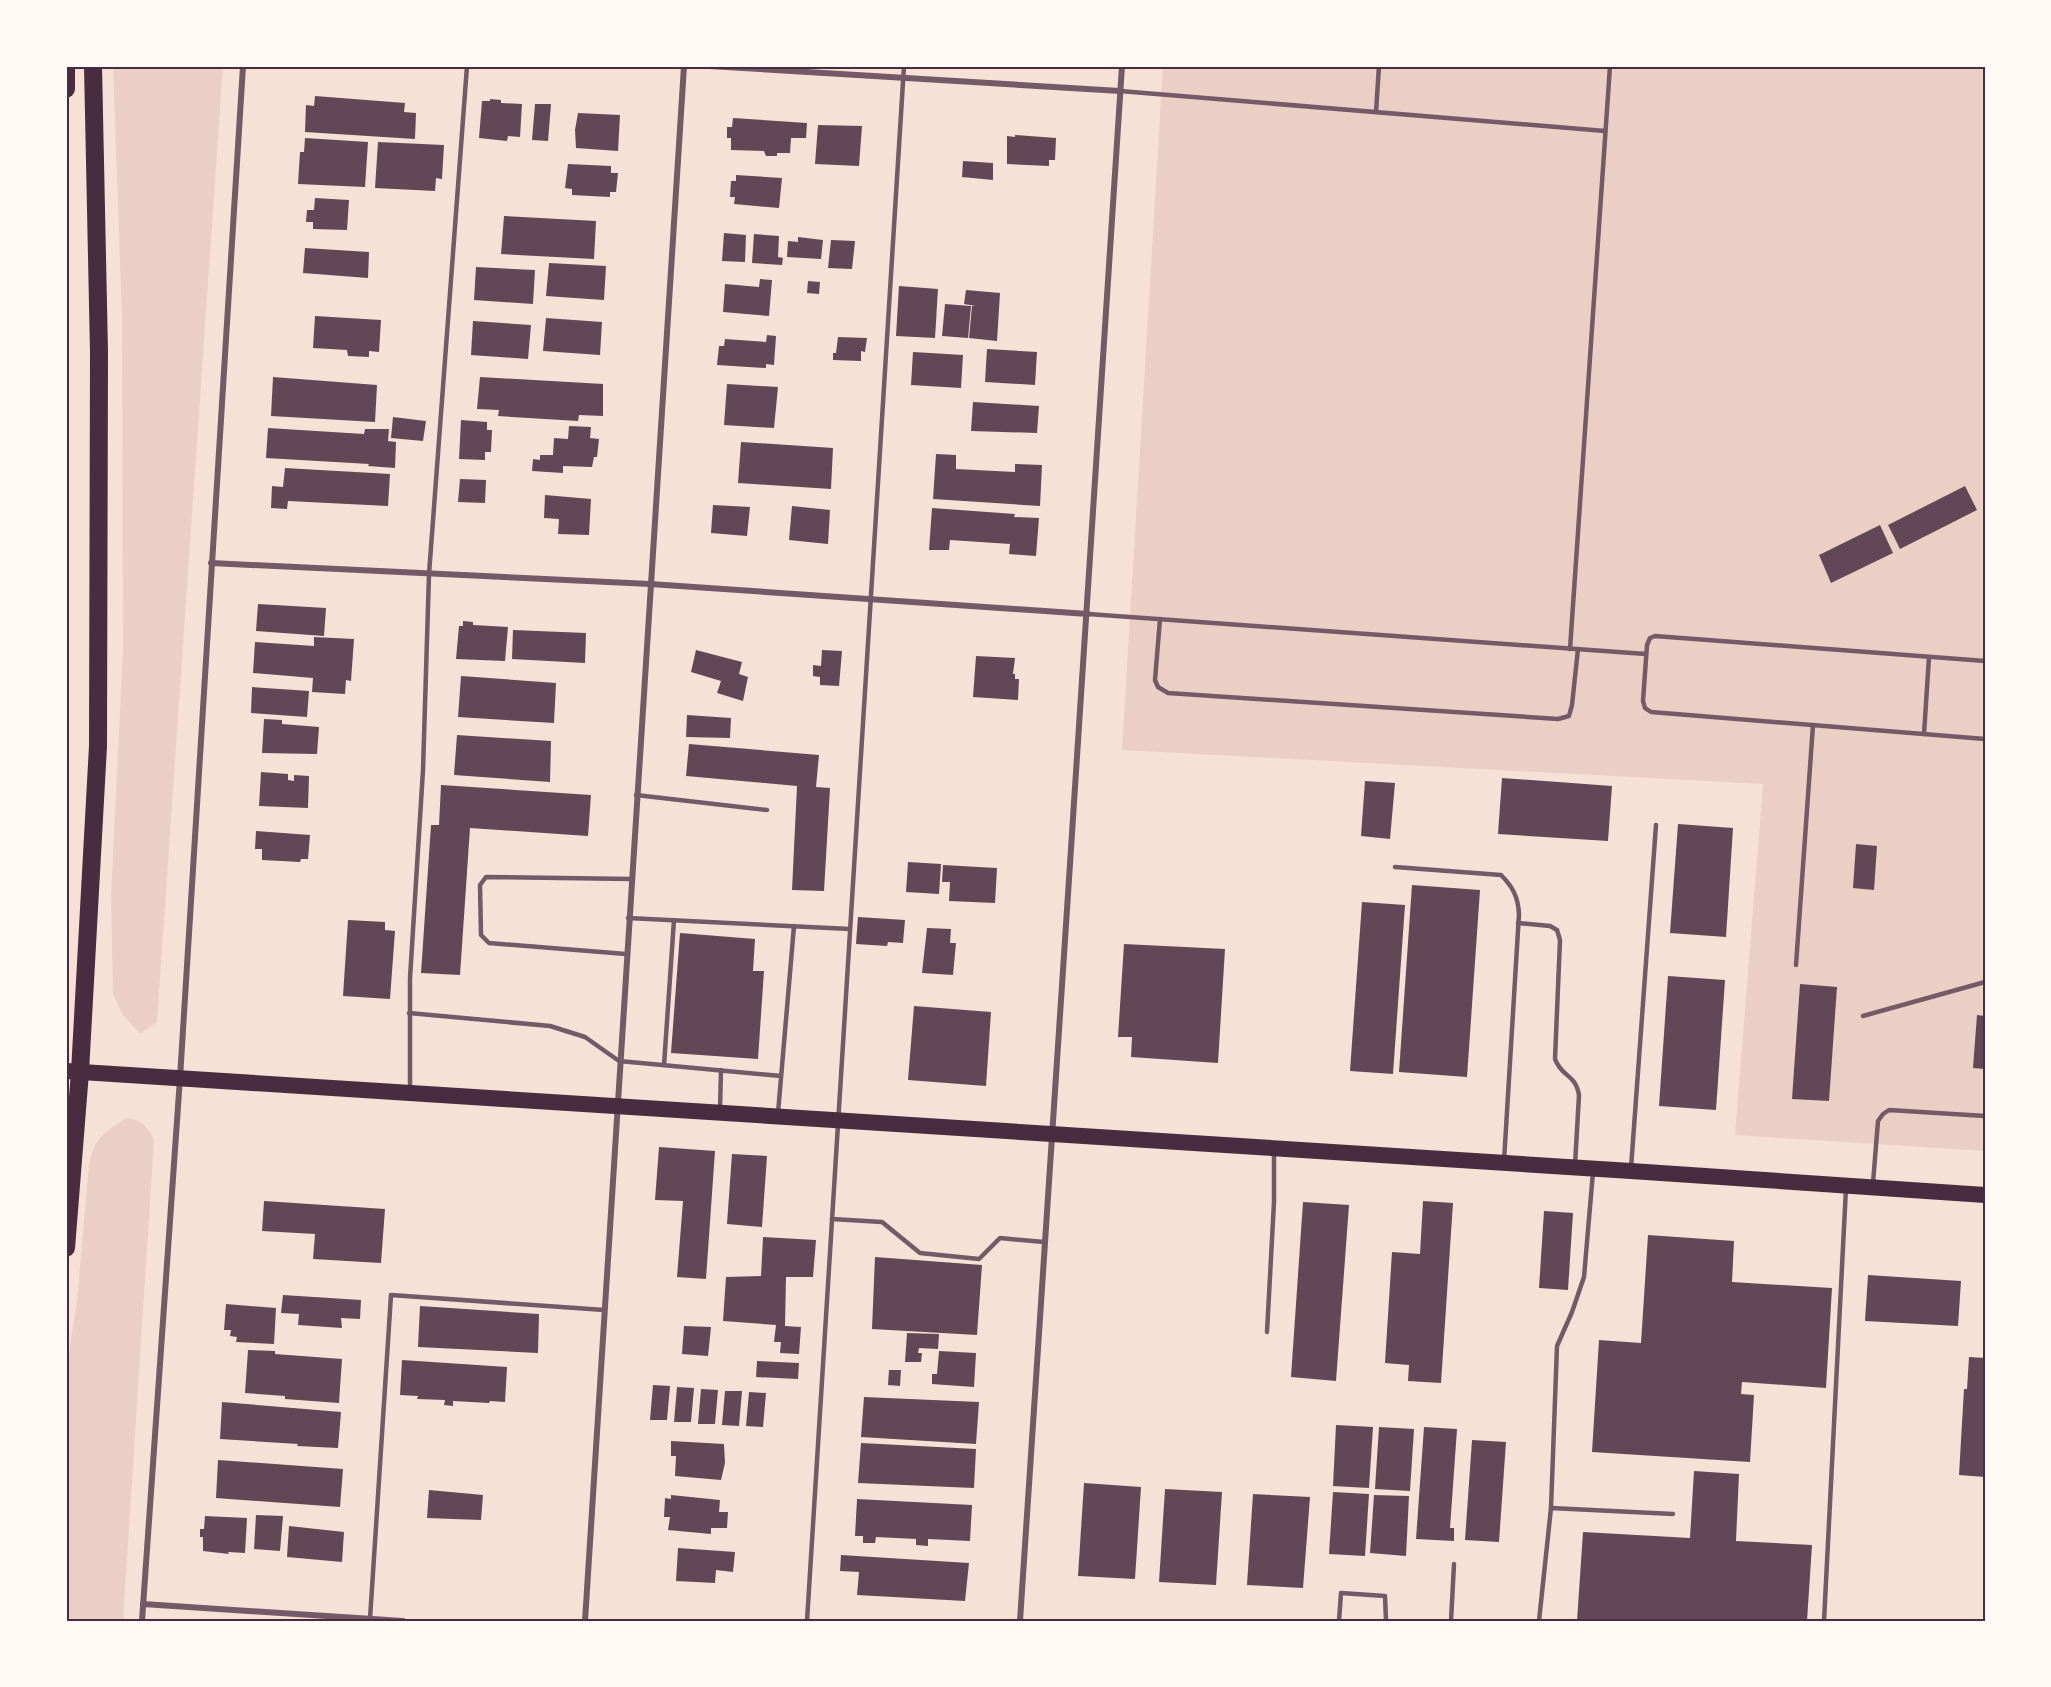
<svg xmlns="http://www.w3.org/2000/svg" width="2051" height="1687" viewBox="0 0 2051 1687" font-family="'PT Sans',sans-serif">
	<rect width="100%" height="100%" fill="#f7e1d7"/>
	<!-- green -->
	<g fill="#ebcfc5">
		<polygon points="113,66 223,66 157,1022 140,1034 122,1014 113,994 111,895 123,649 122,317"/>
		<polygon points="1163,66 1985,66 1985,1151 1735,1135 1763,784 1122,750"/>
		<path d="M126,1118c15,1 22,9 28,22l-31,481h-57v-250l11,-70 12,-137c5,-25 16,-33 37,-46z"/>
	</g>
	<!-- building -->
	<g fill="#644757">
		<polygon points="315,96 405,103 404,112 416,113 415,139 305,132 306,105 314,106"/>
		<polygon points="490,99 501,100 501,103 522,104 520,137 508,136 507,141 479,138 482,101 490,101"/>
		<polygon points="535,104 551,104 548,141 532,140"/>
		<polygon points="578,113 620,115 618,151 576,148 575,130"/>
		<polygon points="733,118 807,123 806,138 791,138 790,153 777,153 777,156 766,156 764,151 731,150 731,138 727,138 727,127 732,127"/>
		<polygon points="818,125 862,126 859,166 815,164"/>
		<polygon points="1015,135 1056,138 1055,160 1049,160 1049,166 1007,164 1007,136 1015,137"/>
		<polygon points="305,138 368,142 365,187 298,184 300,152 304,152"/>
		<polygon points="378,142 444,145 442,179 436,178 435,191 375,188"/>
		<polygon points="963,161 993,163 993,180 962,177"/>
		<polygon points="568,164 611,166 611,173 618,173 616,192 610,192 610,197 572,195 572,189 565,188"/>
		<polygon points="736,175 782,178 779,208 734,204 735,197 730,197 731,181 736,181"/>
		<polygon points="315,198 349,200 347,230 313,229 313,222 306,222 307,210 314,210"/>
		<polygon points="504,216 596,221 594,259 501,254"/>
		<polygon points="724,233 746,235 745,262 722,261"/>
		<polygon points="754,234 779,236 778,257 783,258 782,265 752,263"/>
		<polygon points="798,237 823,240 821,259 787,257 788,241 798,242"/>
		<polygon points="831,240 855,241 852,269 828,268"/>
		<polygon points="305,248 369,252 368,278 303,273"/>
		<polygon points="549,263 606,266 604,300 546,296"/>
		<polygon points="476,267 535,270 533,304 474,300"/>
		<polygon points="760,279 772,280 769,316 723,312 725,284 759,287"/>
		<polygon points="808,281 820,282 819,294 807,293"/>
		<polygon points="899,286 938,289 935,338 896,336"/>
		<polygon points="966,290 1000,293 997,341 969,338 972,306 976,306 964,304"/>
		<polygon points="945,304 971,306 968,338 942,336"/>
		<polygon points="315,316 381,320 379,352 369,351 369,357 348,356 347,350 313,348"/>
		<polygon points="546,318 602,322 600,355 543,351"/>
		<polygon points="473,321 531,325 528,359 471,355"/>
		<polygon points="767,335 776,336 774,365 766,364 766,368 717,365 719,346 724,346 725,339 766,342"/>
		<polygon points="838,337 867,338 865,352 861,351 861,361 833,360 833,353 836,353"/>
		<polygon points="987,349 1037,352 1035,385 985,382"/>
		<polygon points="913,352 963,355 961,388 911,385"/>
		<polygon points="273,377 377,385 375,422 271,416"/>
		<polygon points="480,377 603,384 603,416 579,415 578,421 498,416 499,410 477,409"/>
		<polygon points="727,384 778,387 774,428 724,425"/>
		<polygon points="973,402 1039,406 1037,433 971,431"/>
		<polygon points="393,417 426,421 423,441 391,438"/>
		<polygon points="461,420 487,422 487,430 492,430 491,452 485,452 485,460 459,459"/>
		<polygon points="569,426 591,427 590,438 599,439 597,457 594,457 592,467 563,466 563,473 532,471 533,459 540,460 540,455 553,455 554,438 568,439"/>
		<polygon points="268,428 364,434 365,429 389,429 388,441 396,442 395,468 368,466 369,464 266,458"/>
		<polygon points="741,442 833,448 831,489 738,483"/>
		<polygon points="936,454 956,455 956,469 1015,472 1015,464 1042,465 1040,506 933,499"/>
		<polygon points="285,468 390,474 388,506 288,501 287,509 271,508 272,486 283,487"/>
		<polygon points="460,479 486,480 485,503 458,502"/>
		<polygon points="1965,486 1977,510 1900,549 1888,525"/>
		<polygon points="545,495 591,499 589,535 558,534 559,519 544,518"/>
		<polygon points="713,505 750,507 747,536 711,533"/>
		<polygon points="792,506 830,510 828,544 789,540"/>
		<polygon points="932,508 1015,514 1014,517 1039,518 1036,556 1009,554 1010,544 950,540 949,550 929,550"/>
		<polygon points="1880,525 1893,553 1831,583 1819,555"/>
		<polygon points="258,604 326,608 324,636 256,631"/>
		<polygon points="463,621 473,622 473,625 508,627 505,661 456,659 459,626 463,626"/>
		<polygon points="513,630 586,633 585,663 512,659"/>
		<polygon points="314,637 354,639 351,681 346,680 345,694 312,692 313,678 253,673 255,642 314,646"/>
		<polygon points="696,650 742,662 739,674 748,677 743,701 717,693 721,681 691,672"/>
		<polygon points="822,650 842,651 839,686 820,685 820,677 813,676 813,665 821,666"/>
		<polygon points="976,656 1015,658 1013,674 1015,674 1015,679 1019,679 1018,700 973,697"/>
		<polygon points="461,676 556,683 554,723 458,717"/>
		<polygon points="252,687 309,691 307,717 251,713"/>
		<polygon points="687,715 731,718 730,738 686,737"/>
		<polygon points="264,719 282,720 282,724 319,727 317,754 262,753"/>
		<polygon points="457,735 551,741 550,782 454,775"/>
		<polygon points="689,744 819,755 816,787 830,788 824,891 792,890 797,786 686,776"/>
		<polygon points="261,772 288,774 288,780 294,781 294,775 309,776 308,808 259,806"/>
		<polygon points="1502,778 1612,786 1608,841 1498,834"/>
		<polygon points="1365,781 1395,783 1390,839 1361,836"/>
		<polygon points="441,785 591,795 588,836 470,828 460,975 421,973 431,825 439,825"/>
		<polygon points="1678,824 1733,828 1726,937 1670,933"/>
		<polygon points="256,831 310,835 308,859 301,859 300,862 262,860 262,849 255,849"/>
		<polygon points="1856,844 1877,846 1874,890 1853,888"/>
		<polygon points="908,862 941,864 939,894 906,892"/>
		<polygon points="943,865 997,868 995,903 949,901 950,882 942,882"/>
		<polygon points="1412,885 1480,890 1467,1077 1399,1072"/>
		<polygon points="1362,902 1405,905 1393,1074 1350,1071"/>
		<polygon points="858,917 905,920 903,943 888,942 887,946 856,944"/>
		<polygon points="348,920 385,922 385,930 395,931 390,999 343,996"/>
		<polygon points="927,928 951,929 950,943 956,943 953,975 922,973"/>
		<polygon points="680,933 755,939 753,971 764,971 758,1059 671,1053"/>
		<polygon points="1124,944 1225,949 1218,1063 1131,1057 1132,1037 1118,1037"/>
		<polygon points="1668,976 1725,980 1716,1110 1659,1106"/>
		<polygon points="1800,984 1837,987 1829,1101 1792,1099"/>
		<polygon points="914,1006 991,1012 986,1086 908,1080"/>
		<polygon points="1977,1015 1985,1016 1985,1069 1973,1068"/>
		<polygon points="659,1147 715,1151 706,1279 677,1277 683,1201 655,1200"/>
		<polygon points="732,1154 767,1156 762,1227 727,1224"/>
		<polygon points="264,1201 385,1209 381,1263 313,1259 315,1234 262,1231"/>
		<polygon points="1423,1201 1453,1203 1441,1383 1408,1381 1409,1365 1385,1363 1392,1252 1420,1254"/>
		<polygon points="1303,1202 1349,1205 1336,1381 1291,1377"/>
		<polygon points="1544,1211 1573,1213 1568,1290 1539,1288"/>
		<polygon points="1648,1235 1734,1241 1732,1282 1832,1288 1826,1388 1742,1382 1741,1394 1754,1395 1750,1462 1592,1452 1599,1340 1641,1343"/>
		<polygon points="763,1237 816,1240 813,1277 786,1277 785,1326 801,1327 799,1354 780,1353 781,1342 774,1342 776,1325 723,1321 726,1277 761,1276"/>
		<polygon points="875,1257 982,1265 977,1335 872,1329"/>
		<polygon points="1868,1275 1961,1281 1958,1326 1865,1321"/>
		<polygon points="283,1295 361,1300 360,1319 341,1318 342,1328 298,1325 299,1314 281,1313"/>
		<polygon points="226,1304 276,1308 274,1344 236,1342 237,1337 230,1336 231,1330 224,1330"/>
		<polygon points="420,1306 539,1314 538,1353 418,1347"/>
		<polygon points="684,1326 711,1327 708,1356 682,1354"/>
		<polygon points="907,1333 939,1334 938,1349 919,1348 918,1353 922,1353 921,1362 905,1362"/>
		<polygon points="248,1350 275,1351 275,1354 342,1359 339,1403 285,1399 285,1396 245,1393"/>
		<polygon points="939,1351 976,1353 974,1387 932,1384 932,1374 937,1374"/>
		<polygon points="1969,1357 1985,1358 1985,1477 1959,1475 1964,1389 1967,1389"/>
		<polygon points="402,1360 507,1367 505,1402 490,1401 489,1403 453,1401 453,1406 444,1405 445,1400 417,1399 418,1396 400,1395"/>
		<polygon points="757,1361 799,1363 798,1379 756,1377"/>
		<polygon points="889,1370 901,1370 900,1386 888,1385"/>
		<polygon points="653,1385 670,1386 667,1420 650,1420"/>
		<polygon points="677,1387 694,1388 691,1422 674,1422"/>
		<polygon points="701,1389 718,1390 715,1424 698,1424"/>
		<polygon points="725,1391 742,1391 739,1426 722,1425"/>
		<polygon points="749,1392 766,1393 763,1427 746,1426"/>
		<polygon points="864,1397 979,1402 976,1444 861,1437"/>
		<polygon points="222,1402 341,1412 338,1448 297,1446 298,1444 220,1439"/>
		<polygon points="1336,1425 1373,1427 1369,1488 1333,1486"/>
		<polygon points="1379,1427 1414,1429 1410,1491 1375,1489"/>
		<polygon points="1424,1427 1457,1429 1450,1528 1454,1528 1454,1541 1416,1539"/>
		<polygon points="1472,1440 1506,1442 1499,1542 1465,1540"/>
		<polygon points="671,1441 724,1444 725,1463 721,1480 675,1476 676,1456 671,1456"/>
		<polygon points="861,1443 976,1449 974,1488 858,1483"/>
		<polygon points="218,1460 343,1469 340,1507 216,1498"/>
		<polygon points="1694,1471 1739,1474 1736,1541 1812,1545 1807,1621 1577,1621 1583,1532 1690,1538"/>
		<polygon points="1084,1483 1141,1487 1135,1579 1078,1576"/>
		<polygon points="1165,1489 1222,1492 1216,1585 1159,1582"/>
		<polygon points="429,1490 483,1495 481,1520 427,1518"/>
		<polygon points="1333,1492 1369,1494 1365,1556 1329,1554"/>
		<polygon points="1253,1494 1310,1497 1303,1588 1247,1585"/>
		<polygon points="671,1495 720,1500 719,1512 728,1512 727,1528 711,1528 711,1534 668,1530 670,1517 664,1517 665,1498 671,1499"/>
		<polygon points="1374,1495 1409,1496 1406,1556 1370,1553"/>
		<polygon points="857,1499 972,1505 970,1541 928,1539 928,1546 916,1545 916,1539 876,1537 875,1543 863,1543 863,1536 855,1536"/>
		<polygon points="256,1515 283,1516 280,1551 254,1549"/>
		<polygon points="205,1516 247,1518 245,1553 228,1552 229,1554 203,1551 203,1537 200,1537 200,1529 204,1529"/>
		<polygon points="289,1526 344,1532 342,1562 287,1557"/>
		<polygon points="678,1548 735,1552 733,1572 716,1570 715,1583 676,1581"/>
		<polygon points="841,1555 969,1563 965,1601 857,1595 859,1572 840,1571"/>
	</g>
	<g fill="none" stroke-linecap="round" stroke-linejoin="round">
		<!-- service -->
		<g stroke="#755966" stroke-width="4.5">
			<polyline points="1120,91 1605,131"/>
			<polyline points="1376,112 1379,66"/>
			<polyline points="1088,614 1646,654"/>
			<polyline points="1160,619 1155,680 1158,687 1168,693 1558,719 1569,716 1572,705 1578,649"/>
			<polyline points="1570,649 1610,66"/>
			<polyline points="1985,661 1655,636 1650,638 1647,645 1643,701 1645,708 1651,712 1985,739"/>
			<polyline points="1924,734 1929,657"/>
			<polyline points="636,795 767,810"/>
			<path d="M1395,867l106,8c12,12 17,22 18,39l-15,247"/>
			<polyline points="628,918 850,929"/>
			<path d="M1518,923l32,3 7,4 3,10 -5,119c7,19 20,14 24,36l-4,70"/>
			<polyline points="626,954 489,943 481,935 480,885 486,877 631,879"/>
			<polyline points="1796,965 1813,725"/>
			<polyline points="409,1013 550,1026 585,1037 619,1061 781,1076"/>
			<polyline points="1863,1016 1985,982"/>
			<polyline points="664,1065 674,920"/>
			<polyline points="410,1090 410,978 423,770 429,574 467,66"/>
			<polyline points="720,1109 721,1070"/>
			<polyline points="778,1113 794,926"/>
			<polyline points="1631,1168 1656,825"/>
			<polyline points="1873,1183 1878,1121 1883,1114 1889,1110 1985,1116"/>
			<polyline points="832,1219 882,1222 920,1253 979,1259 1000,1238 1044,1242"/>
			<polyline points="1267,1332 1274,1202 1274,1151"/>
			<polyline points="1551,1508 1557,1346 1572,1312 1584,1277 1593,1172"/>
			<polyline points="370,1619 391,1295 604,1310"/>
			<polyline points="807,1621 904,66"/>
			<polyline points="1339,1621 1341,1593 1385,1596 1386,1621"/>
			<polyline points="1451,1621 1454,1564"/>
			<polyline points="1539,1621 1551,1508 1673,1514"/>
			<polyline points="1824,1621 1846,1188"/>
		</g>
		<!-- minor -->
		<g stroke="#755966" stroke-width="6">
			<polyline points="709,66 1120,91"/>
			<polyline points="211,563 650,584 1088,614"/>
			<polyline points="143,1604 403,1621"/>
			<polyline points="142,1621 180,1078 243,66"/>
			<polyline points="585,1621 684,66"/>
			<path d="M1020,1621c33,-518 70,-1037 102,-1555"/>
		</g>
		<!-- trunk -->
		<polyline stroke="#4a2c40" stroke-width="16" points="66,1071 1631,1171 1985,1195"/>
		<!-- motorway -->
		<g stroke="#4a2c40" stroke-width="18">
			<polyline points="66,67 66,89"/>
			<polyline points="66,1248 80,1072 98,746 99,352 93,66"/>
		</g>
	</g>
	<!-- border -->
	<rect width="2051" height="1687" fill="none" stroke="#fffaf5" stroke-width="135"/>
	<rect x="68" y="68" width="1916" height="1552" fill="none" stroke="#4a2c40" stroke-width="2"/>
</svg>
